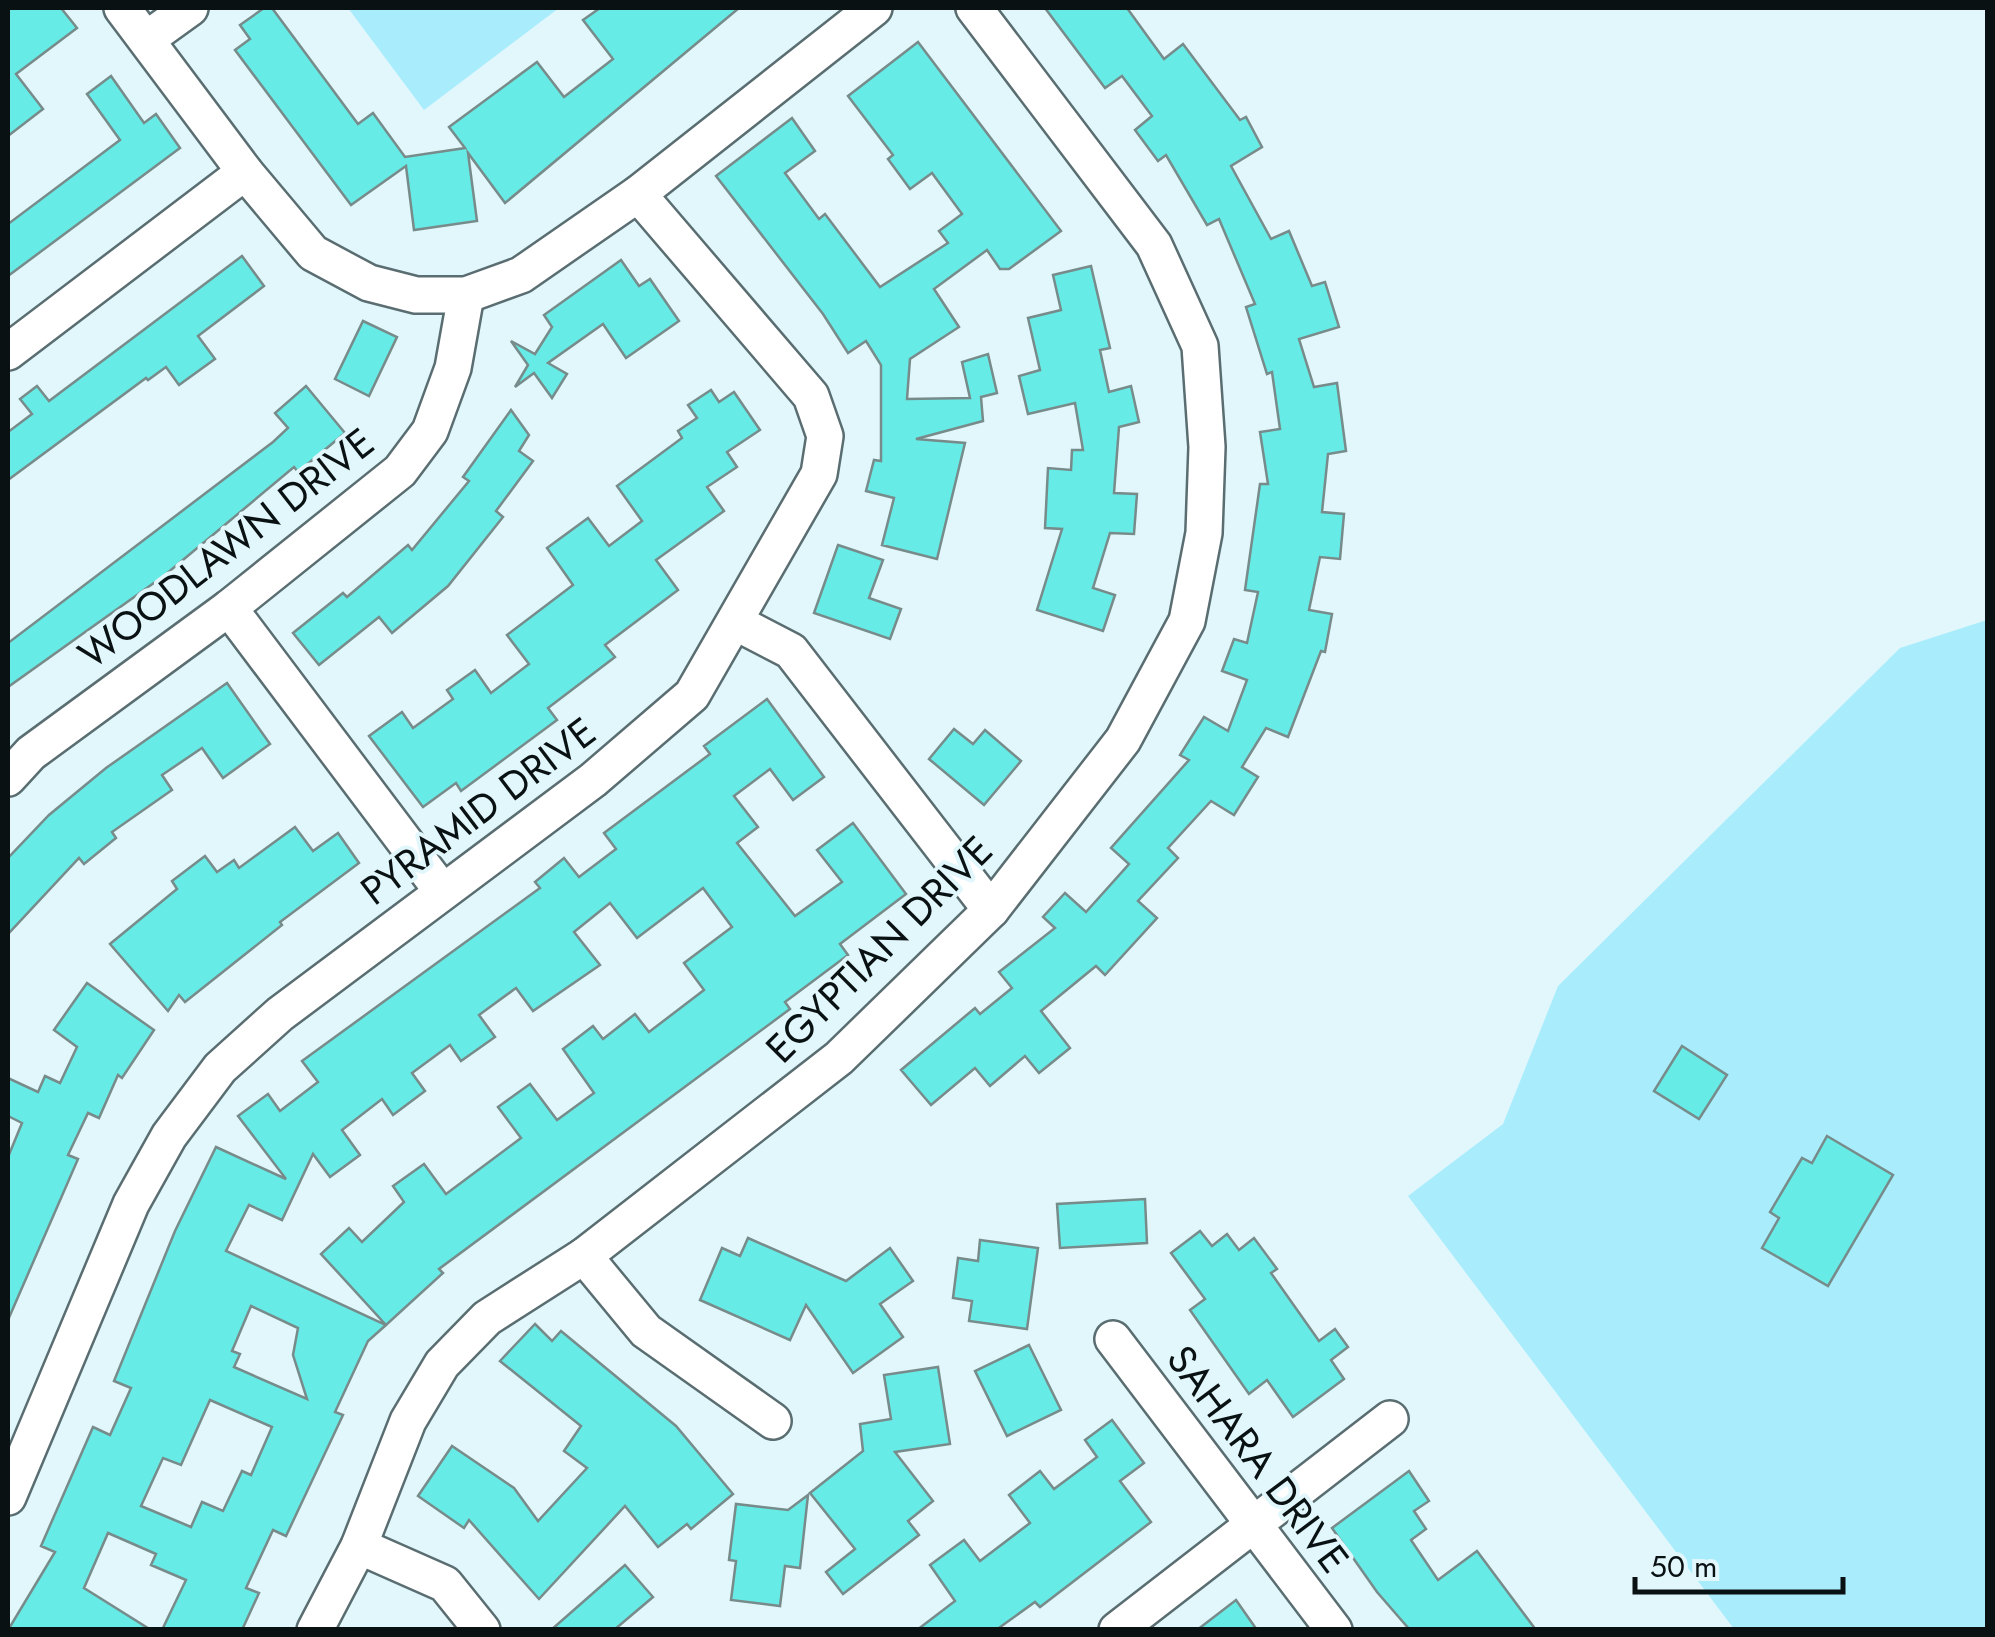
<svg xmlns="http://www.w3.org/2000/svg" width="1995" height="1637" viewBox="0 0 1995 1637" font-family="Jost,sans-serif">
	<rect width="100%" height="100%" fill="#e1f7fc"/>
	<!-- green -->
	<g fill="#a9edfd">
		<polygon points="348,8 559,8 424,110"/>
		<polygon points="1987,620 1987,1629 1734,1629 1408,1196 1503,1124 1558,986 1900,648"/>
	</g>
	<!-- building -->
	<g fill="#67ebe6" stroke="#778b8a" stroke-width="2.5" fill-rule="evenodd">
		<polygon points="8,8 61,8 77,28 16,74 43,109 8,136"/>
		<polygon points="264,8 272,8 358,124 373,113 405,157 465,148 449,127 537,62 564,97 613,59 583,20 600,8 739,8 505,203 468,153 477,221 414,230 406,166 351,205 235,50 250,39 240,25"/>
		<polygon points="1045,8 1127,8 1164,59 1183,44 1240,120 1246,117 1262,147 1231,166 1271,239 1289,231 1312,286 1325,282 1339,327 1299,339 1314,387 1337,383 1346,451 1328,454 1322,512 1344,514 1340,559 1320,557 1309,610 1332,614 1325,652 1321,651 1288,737 1266,728 1242,767 1258,777 1234,815 1211,801 1168,848 1178,858 1138,901 1157,918 1105,975 1096,966 1041,1011 1070,1048 1039,1073 1025,1056 990,1086 975,1068 931,1105 901,1070 975,1008 980,1014 1012,988 999,972 1055,928 1043,917 1065,893 1086,912 1129,864 1111,848 1189,760 1180,755 1204,717 1228,731 1247,680 1222,671 1234,639 1247,643 1258,592 1245,590 1260,484 1268,484 1260,432 1280,429 1272,372 1267,374 1246,307 1255,304 1219,219 1207,225 1166,155 1158,161 1135,130 1152,116 1122,76 1105,88"/>
		<polygon points="918,42 1061,231 1009,269 1000,269 987,250 934,289 959,327 910,359 907,399 970,398 962,362 988,354 997,393 981,397 983,421 916,439 965,443 937,559 882,545 894,498 866,491 874,460 881,461 881,365 866,341 848,353 823,314 716,176 792,118 815,151 785,173 819,219 825,214 880,287 948,243 939,231 962,214 932,173 910,189 888,159 893,155 848,96"/>
		<polygon points="111,76 144,123 156,114 180,148 8,276 8,224 120,140 87,94"/>
		<polygon points="242,256 264,286 198,336 215,359 179,385 166,367 148,380 146,378 8,480 8,432 32,414 20,399 37,386 49,401"/>
		<polygon points="621,260 639,286 650,279 679,321 626,358 603,324 548,363 567,374 552,398 534,373 515,387 528,365 511,341 535,354 552,327 544,315"/>
		<polygon points="1091,266 1110,348 1100,350 1109,392 1131,386 1139,422 1119,427 1114,493 1137,494 1134,534 1110,533 1093,588 1115,595 1103,631 1037,610 1062,529 1045,528 1048,468 1071,470 1072,450 1083,450 1075,403 1028,414 1019,376 1040,370 1028,318 1061,310 1053,275"/>
		<polygon points="363,321 397,337 369,396 335,379"/>
		<polygon points="306,386 345,433 298,472 294,467 165,575 8,687 8,643 273,442 288,428 275,413"/>
		<polygon points="711,390 719,402 734,392 760,430 727,452 737,467 707,487 724,511 656,560 678,590 605,645 615,657 548,708 557,720 461,791 456,783 423,807 369,736 402,712 413,728 453,699 447,690 475,670 491,693 529,664 507,635 573,585 547,548 588,518 609,546 642,521 617,486 682,438 678,431 697,418 688,405"/>
		<polygon points="511,410 529,435 519,451 533,461 496,511 503,517 448,586 392,633 379,617 319,665 293,633 343,593 347,597 408,545 412,550 469,481 463,477"/>
		<polygon points="838,545 883,560 869,598 901,609 890,639 814,613"/>
		<polygon points="227,683 270,744 223,778 202,748 162,775 172,790 112,832 116,838 84,864 79,858 8,934 8,858 49,815 106,768"/>
		<path d="M767,699l57,78 -31,23 -23,-31 -36,27 24,31 -21,16 58,73 47,-34 -25,-32 36,-27 53,71 -66,50 8,11 -63,47 5,7 -351,260 4,4 -57,52 -65,-71 28,-26 13,14 42,-40 -11,-16 31,-22 22,30 75,-56 -23,-31 32,-23 27,36 37,-27 -31,-44 30,-23 10,13 32,-25 14,18 55,-42 -20,-27 48,-36 -29,-39 -66,50 -27,-35 -36,29 26,33 -67,46 -17,-23 -37,27 16,22 -34,24 -11,-16 -38,28 13,18 -32,24 -11,-16 -40,31 18,25 -30,22 -17,-23 -31,66 -33,-15 -23,46 160,74 -18,16 -33,71 8,3 -57,121 -13,-6 -27,58 13,5 -17,37h-80l24,-50 -35,-15 5,-11 -48,-21 -24,55 67,42h-143l47,-78 -14,-6 52,-119 17,8 21,-47 -17,-7 61,-150 41,-84 70,32 -48,-63 30,-22 12,17 38,-29 -16,-21 238,-173 -5,-6 29,-24 15,19 37,-28 -12,-16 106,-79 -6,-8zM251,1306l47,22 -5,27 14,44 -73,-32 6,-13 -8,-3zM210,1400l62,27 -21,48 -9,-4 -19,40 -21,-9 -11,25 -50,-21 22,-48 18,7z"/>
		<polygon points="954,729 973,744 985,730 1021,761 984,805 929,759"/>
		<polygon points="295,827 313,851 338,833 359,863 280,922 282,925 185,1002 179,995 168,1011 110,944 177,889 172,881 205,856 217,872 234,860 239,868"/>
		<polygon points="87,983 154,1030 122,1078 118,1075 99,1118 88,1113 68,1155 78,1159 8,1320 8,1157 22,1123 8,1116 8,1078 38,1092 45,1076 60,1083 77,1047 54,1030"/>
		<polygon points="1682,1046 1727,1075 1699,1119 1654,1091"/>
		<polygon points="1827,1136 1893,1175 1828,1286 1762,1248 1779,1218 1770,1212 1802,1158 1812,1163"/>
		<polygon points="1145,1199 1147,1243 1060,1248 1057,1204"/>
		<polygon points="1200,1231 1212,1246 1227,1234 1239,1250 1254,1238 1277,1269 1271,1273 1319,1341 1335,1329 1348,1347 1331,1360 1344,1379 1293,1417 1267,1380 1249,1394 1190,1310 1205,1299 1171,1253"/>
		<polygon points="748,1238 846,1281 890,1248 913,1281 880,1304 903,1337 853,1373 806,1305 790,1340 700,1300 722,1248 740,1256"/>
		<polygon points="980,1240 1038,1248 1027,1329 969,1321 972,1301 953,1298 958,1258 978,1261"/>
		<polygon points="535,1324 552,1341 561,1331 676,1426 733,1494 691,1529 687,1524 658,1547 625,1506 539,1599 469,1520 464,1528 418,1496 452,1446 514,1488 538,1521 587,1468 564,1451 581,1426 500,1361"/>
		<polygon points="1029,1345 1061,1410 1007,1436 975,1371"/>
		<polygon points="938,1367 950,1444 895,1452 933,1501 908,1521 919,1535 843,1594 826,1572 855,1549 810,1493 863,1451 860,1424 891,1419 884,1375"/>
		<polygon points="1112,1420 1144,1463 1120,1481 1151,1522 1040,1607 1035,1602 996,1630 917,1630 955,1601 930,1565 964,1540 980,1561 1030,1523 1009,1495 1040,1471 1054,1489 1097,1457 1085,1440"/>
		<polygon points="1409,1471 1429,1501 1414,1511 1426,1529 1411,1540 1438,1580 1477,1551 1536,1630 1410,1630 1377,1592 1332,1528"/>
		<polygon points="808,1495 800,1568 785,1566 780,1606 731,1600 736,1561 729,1560 736,1504 788,1510"/>
		<polygon points="625,1565 653,1597 614,1630 551,1630"/>
		<polygon points="1236,1600 1257,1630 1197,1630"/>
	</g>
	<g fill="none" stroke-linecap="round" stroke-linejoin="round">
		<!-- minor casing -->
		<g stroke="#5a6d71" stroke-width="40">
			<g id="minor">
				<polyline points="122,8 245,172 313,253 369,283 416,295 466,295 521,275 638,194 874,8"/>
				<polyline points="147,39 190,8"/>
				<polyline points="8,352 245,172"/>
				<polyline points="229,608 442,891"/>
				<polyline points="735,622 791,651 991,910"/>
				<polyline points="8,778 31,753 229,608 400,471 430,431 453,368 466,295"/>
				<polyline points="584,1256 646,1331 773,1421"/>
				<polyline points="1113,1339 1334,1630"/>
				<polyline points="8,1497 131,1204 169,1136 220,1068 280,1014 593,780 692,695 819,474 825,436 811,396 638,194"/>
				<polyline points="359,1546 445,1584 482,1630"/>
				<polyline points="315,1630 359,1546 408,1421 442,1364 487,1318 584,1256 839,1058 991,910 1123,740 1187,621 1204,533 1207,447 1200,346 1154,245 974,8"/>
				<polyline points="1117,1630 1390,1419"/>
			</g>
		</g>
		<!-- minor -->
		<use href="#minor" stroke="#fff" stroke-width="35"/>
	</g>
	<g text-anchor="middle" stroke-width="8" stroke-linejoin="round" paint-order="stroke">
		<!-- street labels -->
		<g font-size="40" fill="#0a1113" stroke="#e1f7fc">
			<text transform="translate(226 548) rotate(-38)" y="14">WOODLAWN DRIVE</text>
			<text transform="translate(478 811) rotate(-37)" y="14">PYRAMID DRIVE</text>
			<text transform="translate(879 949) rotate(-45)" y="14">EGYPTIAN DRIVE</text>
			<text transform="translate(1258 1459) rotate(53)" y="14">SAHARA DRIVE</text>
		</g>
	</g>
	<!-- border -->
	<rect width="1995" height="1637" fill="none" stroke="#0a1113" stroke-width="20"/>
	<!-- scale -->
	<path d="M1635 1577v15h208v-15" fill="none" stroke="#0a1113" stroke-width="5"/>
	<text x="1650" y="1577" font-size="30" fill="#0a1113" stroke="#e1f7fc" stroke-width="8" paint-order="stroke">50 m</text>
</svg>
